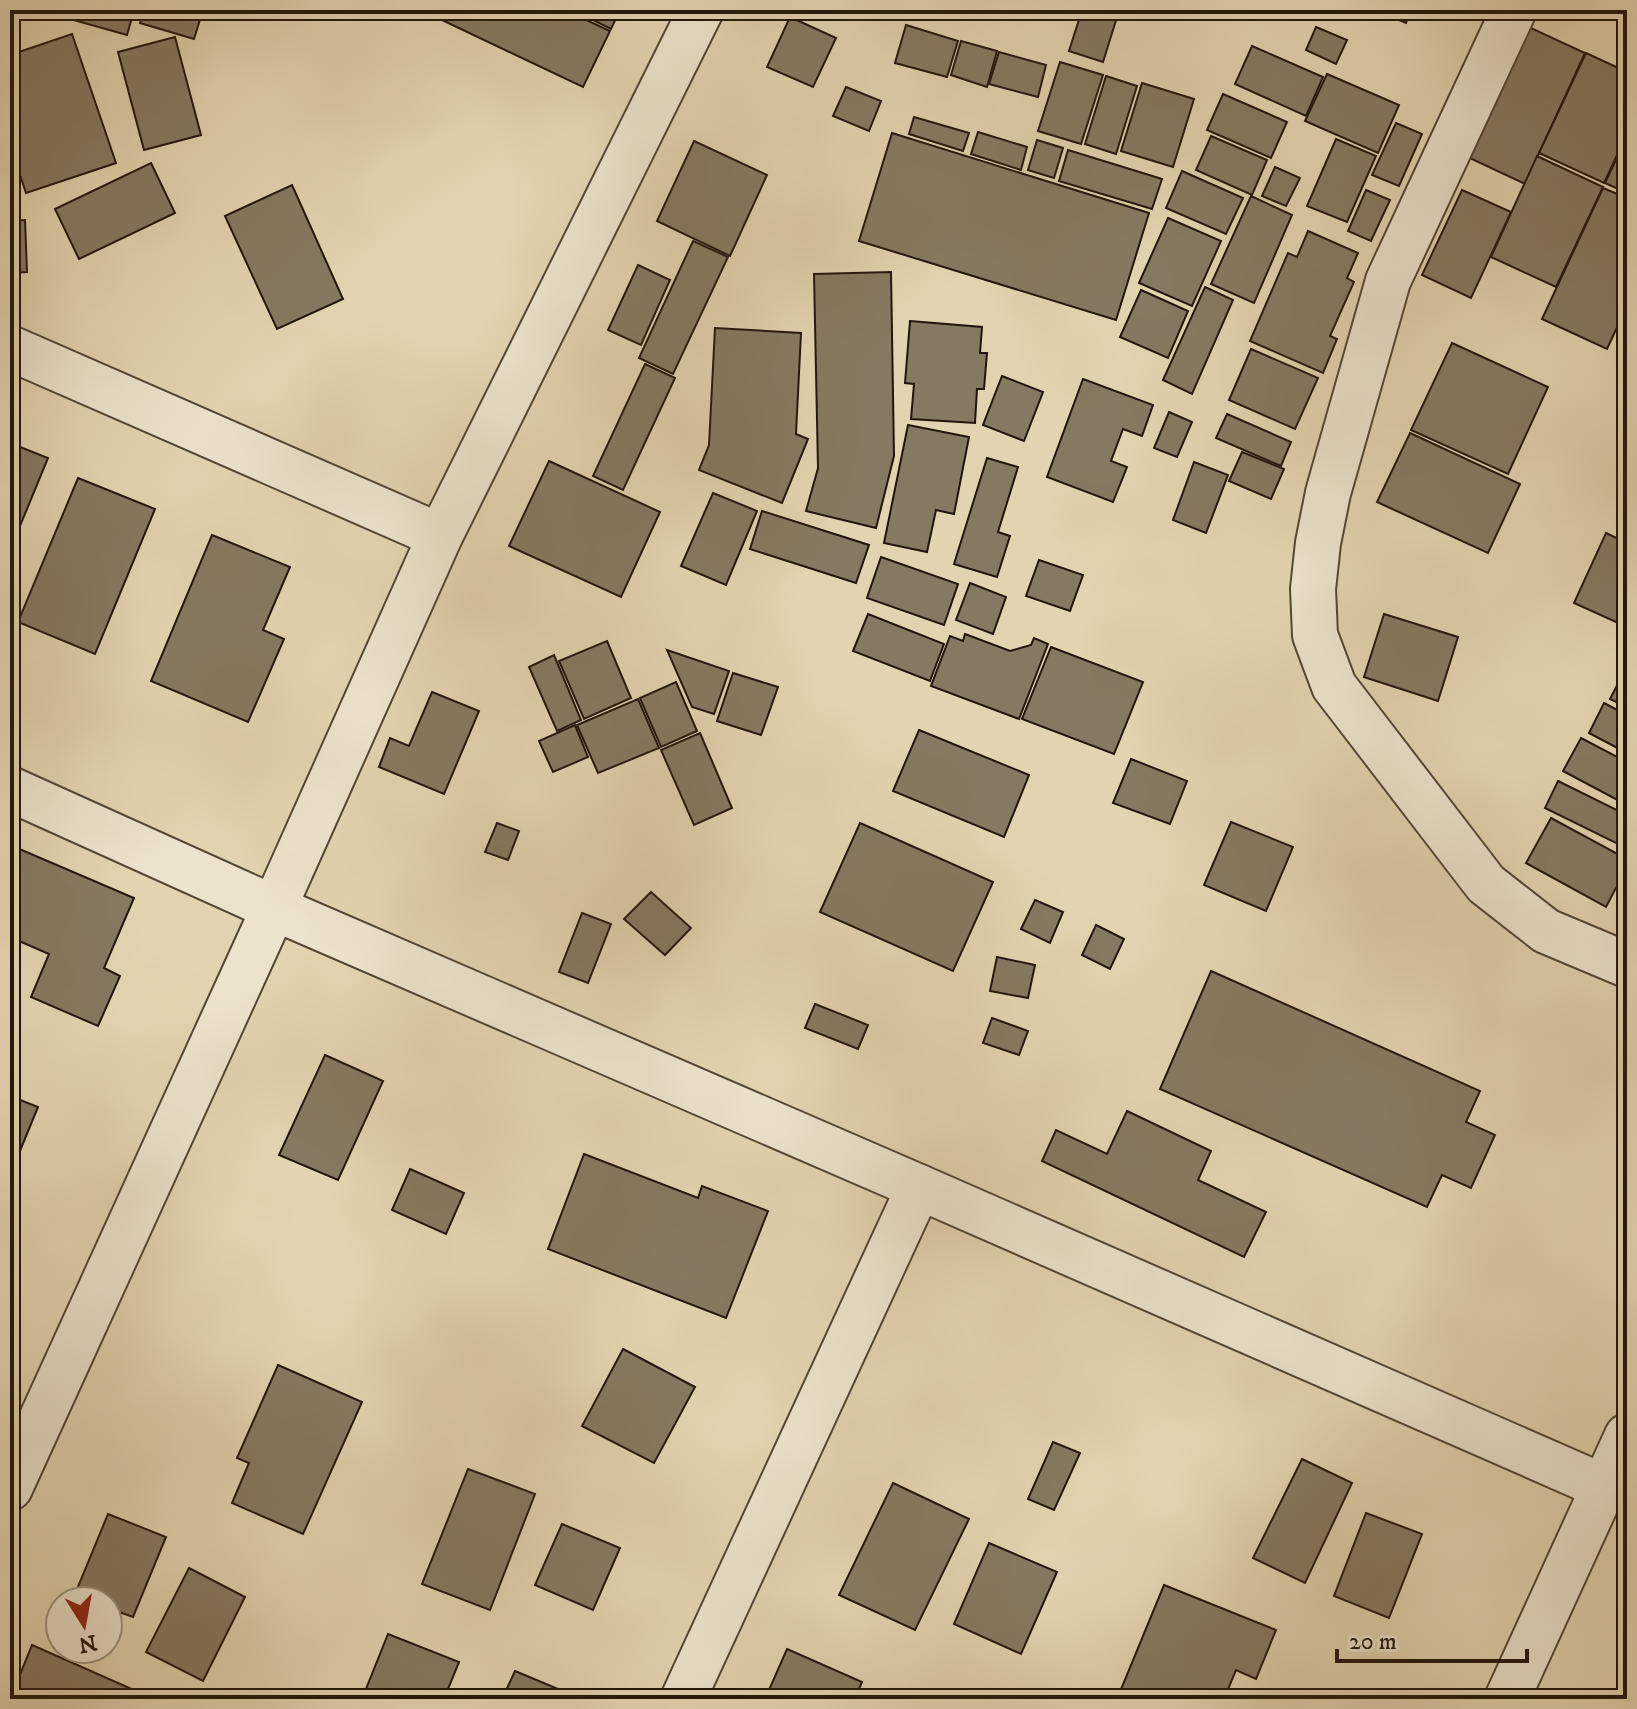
<svg xmlns="http://www.w3.org/2000/svg" width="1637" height="1709" viewBox="0 0 1637 1709" font-family="'IM FELL DW Pica',serif">
	<rect width="100%" height="100%" fill="#e2d4b0"/>
	<filter id="stains"><feTurbulence type="fractalNoise" baseFrequency=".0025" numOctaves="4"/><feColorMatrix values="0 0 0 0 .2 0 0 0 0 .09 0 0 0 0 .02 0 0 0 .5 -.17"/></filter>
	<radialGradient id="worn" r=".72"><stop offset=".6" stop-color="#630" stop-opacity="0"/><stop offset="1" stop-color="#630" stop-opacity=".3"/></radialGradient>
	<!-- building -->
	<g fill="#867961" stroke="#22160c" stroke-width="2">
		<polygon points="45,10 134,10 127,35 45,12"/>
		<polygon points="144,10 203,10 194,39 140,23"/>
		<polygon points="421,10 565,10 610,31 583,87"/>
		<polygon points="573,10 620,10 611,29"/>
		<polygon points="1082,10 1105,10 1118,14 1103,62 1069,51"/>
		<polygon points="1375,10 1411,10 1406,23"/>
		<polygon points="790,17 836,38 813,87 767,67"/>
		<polygon points="1520,23 1585,53 1525,184 1459,153"/>
		<polygon points="906,25 958,41 947,77 895,63"/>
		<polygon points="1316,27 1347,40 1336,64 1306,50"/>
		<polygon points="72,34 116,163 26,193 10,145 10,55"/>
		<polygon points="175,37 201,135 144,150 118,52"/>
		<polygon points="961,41 997,51 987,87 951,75"/>
		<polygon points="1252,46 1323,77 1306,116 1235,84"/>
		<polygon points="999,52 1046,65 1038,97 989,84"/>
		<polygon points="1586,53 1627,72 1627,134 1604,183 1539,153"/>
		<polygon points="1060,62 1103,75 1081,144 1038,131"/>
		<polygon points="1327,74 1399,105 1378,153 1305,121"/>
		<polygon points="1106,76 1137,86 1116,154 1085,144"/>
		<polygon points="1142,83 1194,99 1173,167 1121,151"/>
		<polygon points="846,87 881,101 869,131 833,116"/>
		<polygon points="1223,94 1287,122 1271,158 1207,130"/>
		<polygon points="914,117 969,133 963,151 909,134"/>
		<polygon points="1396,123 1422,134 1399,186 1372,175"/>
		<polygon points="978,132 1027,147 1021,170 971,154"/>
		<polygon points="892,133 1149,213 1116,320 859,241"/>
		<polygon points="1211,136 1267,160 1252,195 1196,170"/>
		<polygon points="1627,136 1627,193 1605,183"/>
		<polygon points="1336,139 1376,156 1347,222 1307,206"/>
		<polygon points="1037,140 1063,148 1054,178 1028,170"/>
		<polygon points="694,141 767,175 730,256 657,221"/>
		<polygon points="1068,150 1162,179 1152,209 1059,181"/>
		<polygon points="1537,156 1603,187 1556,287 1491,257"/>
		<polygon points="151,163 175,213 79,259 55,209"/>
		<polygon points="1275,167 1300,178 1286,206 1262,196"/>
		<polygon points="1182,171 1243,198 1226,234 1166,208"/>
		<polygon points="292,185 343,299 277,329 225,216"/>
		<polygon points="1603,188 1627,198 1627,306 1607,349 1542,319"/>
		<polygon points="1366,190 1390,200 1371,241 1348,231"/>
		<polygon points="1462,190 1511,212 1471,298 1422,275"/>
		<polygon points="1251,196 1292,215 1254,303 1211,284"/>
		<polygon points="1168,218 1221,241 1192,306 1139,283"/>
		<polygon points="25,220 27,272 10,273 10,221"/>
		<polygon points="1308,231 1358,253 1347,278 1354,282 1330,336 1337,339 1323,373 1250,341 1288,253 1297,257"/>
		<polygon points="693,241 728,257 673,374 639,358"/>
		<polygon points="638,265 670,280 641,345 608,330"/>
		<polygon points="891,272 894,456 876,528 806,511 818,468 814,274"/>
		<polygon points="1205,287 1233,300 1192,394 1163,380"/>
		<polygon points="1141,290 1188,311 1168,358 1120,337"/>
		<polygon points="910,321 982,327 980,353 987,353 984,389 977,389 975,423 911,419 914,384 905,383"/>
		<polygon points="715,328 801,333 796,434 808,439 782,503 699,470 709,445"/>
		<polygon points="1452,343 1548,387 1508,474 1411,430"/>
		<polygon points="1251,349 1318,378 1295,429 1229,400"/>
		<polygon points="645,364 675,378 623,490 593,476"/>
		<polygon points="1002,376 1043,392 1024,441 983,425"/>
		<polygon points="1083,379 1153,405 1142,436 1123,429 1111,461 1127,467 1113,502 1047,477"/>
		<polygon points="1169,412 1192,422 1177,457 1154,448"/>
		<polygon points="1227,414 1291,442 1281,466 1216,438"/>
		<polygon points="908,425 969,437 954,514 936,510 927,552 884,543"/>
		<polygon points="1410,433 1520,484 1488,553 1377,502"/>
		<polygon points="10,443 48,458 20,526 10,522"/>
		<polygon points="1242,452 1284,469 1271,499 1229,481"/>
		<polygon points="987,458 1018,467 998,532 1010,536 997,577 954,564"/>
		<polygon points="549,461 660,512 621,597 509,546"/>
		<polygon points="1194,462 1228,475 1206,533 1173,520"/>
		<polygon points="78,478 155,509 95,654 18,622"/>
		<polygon points="713,493 757,511 726,585 681,566"/>
		<polygon points="762,511 869,545 856,583 750,549"/>
		<polygon points="1606,533 1627,543 1627,627 1574,603"/>
		<polygon points="212,535 290,567 263,630 284,639 248,722 151,681"/>
		<polygon points="881,557 958,584 944,625 867,598"/>
		<polygon points="1039,560 1083,575 1070,611 1026,596"/>
		<polygon points="970,583 1006,597 993,634 956,620"/>
		<polygon points="868,614 944,644 930,681 853,651"/>
		<polygon points="1384,614 1458,637 1438,701 1364,677"/>
		<polygon points="965,634 1010,651 1031,645 1034,638 1048,644 1019,719 931,686 950,636 963,641"/>
		<polygon points="607,641 631,698 584,719 559,661"/>
		<polygon points="1051,647 1143,682 1114,754 1022,719"/>
		<polygon points="667,650 729,671 714,714 692,707"/>
		<polygon points="554,655 581,720 557,731 529,667"/>
		<polygon points="1626,668 1627,668 1627,707 1610,699"/>
		<polygon points="733,673 778,687 761,735 717,721"/>
		<polygon points="676,682 697,731 661,747 640,698"/>
		<polygon points="432,692 479,711 444,794 379,767 390,738 409,746"/>
		<polygon points="638,699 659,748 598,773 577,725"/>
		<polygon points="1604,703 1627,715 1627,753 1589,733"/>
		<polygon points="575,725 588,757 553,772 539,741"/>
		<polygon points="919,730 1029,775 1004,837 893,791"/>
		<polygon points="700,733 732,808 694,825 661,750"/>
		<polygon points="1581,738 1627,762 1627,805 1563,771"/>
		<polygon points="1131,759 1187,781 1170,824 1113,803"/>
		<polygon points="1558,781 1627,815 1627,825 1618,844 1545,808"/>
		<polygon points="1551,818 1627,859 1627,867 1606,907 1526,863"/>
		<polygon points="1231,822 1293,847 1266,911 1204,885"/>
		<polygon points="497,823 519,831 508,860 485,852"/>
		<polygon points="860,823 993,882 953,971 820,912"/>
		<polygon points="10,845 134,898 104,968 120,976 98,1026 31,997 49,954 10,937"/>
		<polygon points="651,892 691,928 665,955 624,919"/>
		<polygon points="1035,900 1063,912 1050,943 1021,929"/>
		<polygon points="582,913 611,924 588,983 559,972"/>
		<polygon points="1096,925 1124,939 1110,969 1082,955"/>
		<polygon points="997,957 1035,965 1028,998 990,991"/>
		<polygon points="1211,971 1480,1091 1466,1122 1495,1135 1471,1188 1442,1175 1427,1207 1160,1089"/>
		<polygon points="815,1004 868,1025 858,1049 805,1028"/>
		<polygon points="992,1018 1028,1031 1019,1055 983,1043"/>
		<polygon points="325,1055 383,1081 338,1180 279,1155"/>
		<polygon points="10,1096 38,1107 13,1168 10,1167"/>
		<polygon points="1127,1111 1211,1151 1198,1180 1266,1212 1244,1257 1042,1161 1056,1130 1107,1154"/>
		<polygon points="584,1154 698,1198 702,1186 768,1211 726,1318 548,1249"/>
		<polygon points="410,1169 464,1193 446,1234 392,1210"/>
		<polygon points="623,1349 695,1387 654,1463 582,1426"/>
		<polygon points="278,1365 362,1402 303,1534 232,1503 249,1463 237,1458"/>
		<polygon points="1053,1442 1080,1453 1054,1510 1028,1499"/>
		<polygon points="1302,1459 1352,1483 1305,1583 1253,1558"/>
		<polygon points="468,1469 535,1494 490,1610 422,1584"/>
		<polygon points="893,1483 969,1519 915,1630 839,1595"/>
		<polygon points="1366,1513 1422,1534 1389,1618 1334,1596"/>
		<polygon points="108,1514 166,1537 133,1617 108,1608 108,1601 92,1601 75,1594"/>
		<polygon points="562,1524 620,1548 593,1610 535,1585"/>
		<polygon points="989,1543 1057,1572 1021,1654 954,1624"/>
		<polygon points="189,1568 245,1597 203,1681 146,1652"/>
		<polygon points="1164,1585 1276,1630 1256,1679 1236,1670 1224,1699 1117,1699"/>
		<polygon points="388,1634 459,1662 444,1699 362,1699"/>
		<polygon points="32,1645 143,1694 141,1699 10,1699"/>
		<polygon points="787,1649 862,1682 856,1696 863,1699 765,1699"/>
		<polygon points="515,1671 570,1694 567,1699 502,1699"/>
	</g>
	<g fill="none" stroke-linecap="round" stroke-linejoin="round">
		<!-- minor casing -->
		<g stroke="#524635" stroke-width="48">
			<g id="minor">
				<polyline points="1514,10 1388,281 1328,493 1318,543 1313,589 1315,635 1334,686 1486,884 1546,931 1627,965"/>
				<polyline points="10,348 440,536"/>
				<polyline points="10,789 274,908 919,1187 1604,1487"/>
				<polyline points="10,1488 274,908 440,536 701,10"/>
				<polyline points="683,1699 919,1187"/>
			</g>
		</g>
		<!-- tertiary casing -->
		<g stroke="#524635" stroke-width="48">
			<polyline id="tertiary" points="1507,1699 1627,1436"/>
		</g>
		<!-- minor -->
		<use href="#minor" stroke="#ece3cc" stroke-width="44"/>
		<!-- tertiary -->
		<use href="#tertiary" stroke="#ece3cc" stroke-width="44"/>
	</g>
	<!-- margin -->
	<rect width="1637" height="1709" fill="none" stroke="#e2d4b0" stroke-width="40"/>
	<rect x="12" y="12" width="1613" height="1685" fill="none" stroke="#22160c" stroke-width="4"/>
	<rect x="20" y="20" width="1597" height="1669" fill="none" stroke="#22160c" stroke-width="2"/>
	<!-- north arrow -->
	<g transform="translate(84 1625) rotate(169)"><circle r="38" fill="#ece3cc" stroke="#9b917f" stroke-width="2"/>
	<path d="M0-6L14 30L0 20L-14 30Z" fill="#8f2418"/>
	<text y="-12" font-size="22" font-weight="bold" text-anchor="middle" fill="#22160c">N</text>
	</g>
	<!-- scale -->
	<path d="M1337 1649v12h190v-12" fill="none" stroke="#22160c" stroke-width="4"/>
	<text x="1349" y="1649" font-size="24" fill="#22160c" stroke="#ece3cc" stroke-width="6" paint-order="stroke">20 m</text>
	<rect width="100%" height="100%" filter="url(#stains)"/>
	<rect width="100%" height="100%" fill="url(#worn)"/>
</svg>
